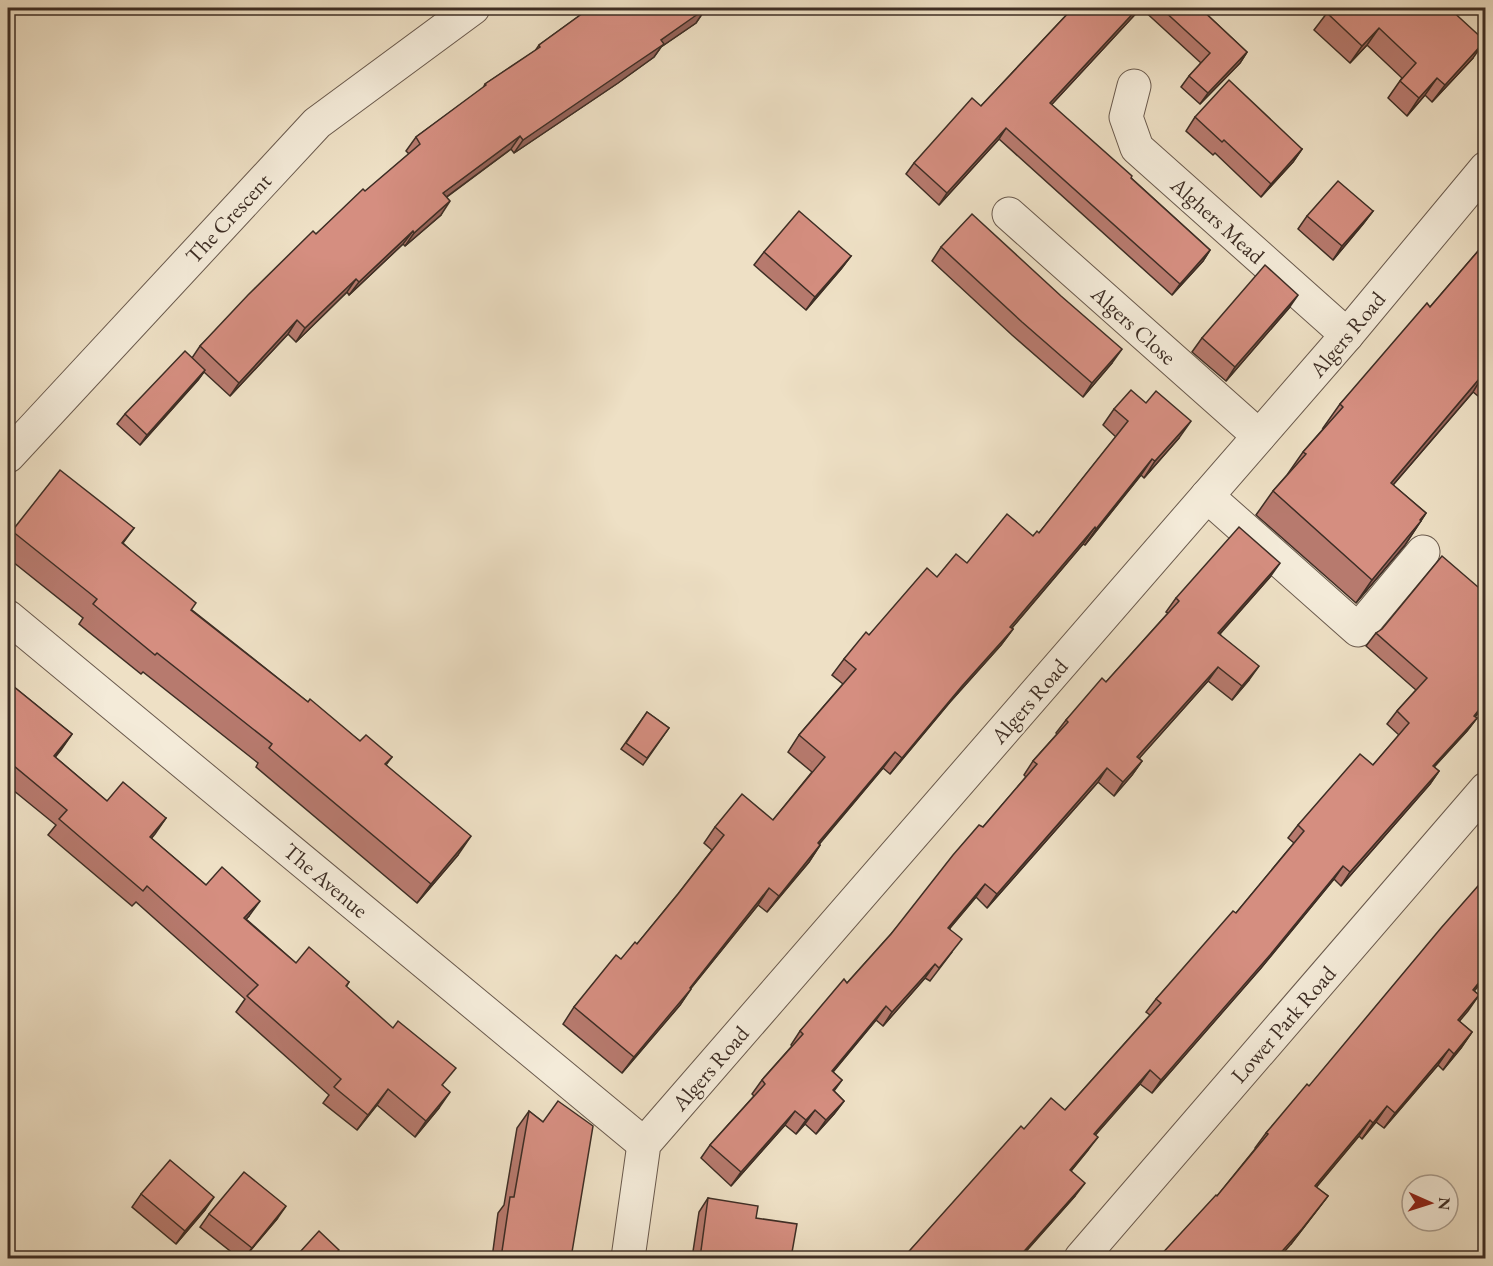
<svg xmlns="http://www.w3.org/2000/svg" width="1493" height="1266" viewBox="0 0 1493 1266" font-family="'EB Garamond',serif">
	<rect width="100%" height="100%" fill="#eee0c5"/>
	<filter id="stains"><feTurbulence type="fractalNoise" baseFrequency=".00333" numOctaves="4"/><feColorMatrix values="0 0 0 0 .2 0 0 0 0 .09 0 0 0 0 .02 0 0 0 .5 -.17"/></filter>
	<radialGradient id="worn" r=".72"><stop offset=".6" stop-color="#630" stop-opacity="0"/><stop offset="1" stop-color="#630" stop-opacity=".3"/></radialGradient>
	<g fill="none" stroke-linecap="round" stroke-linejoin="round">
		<!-- street casing -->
		<g stroke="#6a5a4d" stroke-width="35">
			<g id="street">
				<polyline points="1134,86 1126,117 1137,148 1347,335"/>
				<polyline points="1009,214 1259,436"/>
				<polyline points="8,456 317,123 473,8"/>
				<polyline points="1207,496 1358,630 1423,552"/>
				<polyline points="8,617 644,1144"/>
				<polyline points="628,1258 644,1144 1347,335 1486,168"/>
				<polyline points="1081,1258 1486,789"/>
			</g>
		</g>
		<!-- street -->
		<use href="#street" stroke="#f4ebd9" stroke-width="33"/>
	</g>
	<!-- wall -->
	<g fill="#b77a6e" stroke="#3e2e25" stroke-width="1.5">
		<polygon points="590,8 711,8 702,14 696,23 661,47 654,57 618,83 514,153 511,149 447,197 441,215 405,246 403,244 349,295 347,292 296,342 288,334 230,396 204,372 198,380 140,445 117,424 125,414 192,358 200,346 316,234 409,154 406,151 416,137 483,88 485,84 535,51 539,45"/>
		<polygon points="1073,8 1200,8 1247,52 1240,63 1200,104 1181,87 1189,76 1201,63 1141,8 1051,105 1210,250 1203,261 1172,295 999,139 939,205 906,174 914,163 981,106"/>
		<polygon points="1328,8 1449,8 1473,58 1432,102 1425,95 1407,116 1388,98 1402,78 1367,45 1350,63 1314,30 1330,9"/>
		<polygon points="1195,117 1302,149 1293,162 1261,197 1215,153 1213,155 1186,131"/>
		<polygon points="1373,211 1363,224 1333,260 1298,229 1307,216"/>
		<polygon points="1485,243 1485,388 1478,396 1473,392 1393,485 1426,513 1405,545 1356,603 1256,515 1273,491 1287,475 1303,452 1324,428 1323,428 1340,404 1430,307"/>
		<polygon points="941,247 1112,363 1083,397 1012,335 932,261"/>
		<polygon points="764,252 851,256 841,269 806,310 754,265"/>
		<polygon points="1289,308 1226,381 1192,352 1202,338"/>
		<polygon points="1114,409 1179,438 1144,478 1141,475 1085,545 1083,544 1012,628 1013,629 1001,645 950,702 890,774 883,768 819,844 820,845 809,862 767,912 758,905 691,988 680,1005 622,1073 563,1024 574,1007 637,944 678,894 712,850 704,843 715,827 773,820 812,772 788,752 799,735 843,684 832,675 844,659 869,635 937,577 967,563 1039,533 1116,437 1103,425"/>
		<polygon points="134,528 123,543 192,610 308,702 360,741 392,757 386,765 458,855 417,903 256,767 258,763 143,672 141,674 79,624 83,618 8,558 8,537 12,531"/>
		<polygon points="1270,577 1220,634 1249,680 1232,700 1208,681 1139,758 1142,761 1132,775 1114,796 1098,782 987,908 976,897 950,928 952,952 930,981 925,978 883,1026 876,1020 833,1072 842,1080 834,1091 844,1101 834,1114 816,1134 805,1124 796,1134 785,1125 731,1186 701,1158 710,1145 754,1096 752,1094 762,1080 792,1046 791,1045 800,1031 847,983 891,934 1026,777 1024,775 1033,761 1057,734 1056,733 1066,720 1106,682 1168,613 1166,612 1176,598"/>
		<polygon points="1485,593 1485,704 1475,717 1477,718 1467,731 1434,767 1439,771 1430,784 1341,886 1334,879 1261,968 1152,1093 1140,1084 1095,1135 1088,1150 1071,1171 1075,1196 1020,1258 903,1258 1024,1129 1065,1110 1150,1015 1146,1012 1156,999 1236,913 1294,843 1288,838 1298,825 1373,765 1399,735 1387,724 1397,711 1416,690 1366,646 1376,633"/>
		<polygon points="8,682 72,734 55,757 107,801 166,818 151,838 206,885 249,916 246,919 296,963 349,982 346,987 443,1086 439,1108 415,1137 377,1105 357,1130 323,1103 329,1095 236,1012 245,999 136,902 132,906 48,835 56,825 8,786"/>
		<polygon points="647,712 669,728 643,765 621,749"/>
		<polygon points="1474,991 1479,995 1459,1021 1472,1032 1461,1048 1443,1070 1438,1065 1384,1128 1376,1122 1362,1139 1359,1136 1316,1187 1328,1196 1291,1244 1217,1196 1255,1149 1255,1148 1266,1133 1309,1086"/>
		<polygon points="529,1111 543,1122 571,1258 492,1258 498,1213 504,1205 517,1128"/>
		<polygon points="141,1194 205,1210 176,1244 132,1207"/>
		<polygon points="708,1198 756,1218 791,1258 692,1258 699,1212"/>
		<polygon points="209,1214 277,1219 244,1258 239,1258 200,1227"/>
		<polygon points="300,1252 333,1258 295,1258"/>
	</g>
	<!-- shaded-wall -->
	<g fill="#95635a" stroke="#3e2e25" stroke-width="1.5">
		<polygon points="703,8 711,8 702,14 696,23 661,47 654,57 618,83 514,153 523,140 661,40"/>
		<polygon points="1138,8 1141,8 1042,115 1050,103"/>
		<polygon points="1379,28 1367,45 1350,63 1362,46"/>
		<polygon points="1485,41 1473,58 1432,102 1445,85"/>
		<polygon points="1247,52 1240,63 1200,104 1208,93"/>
		<polygon points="1437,78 1425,95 1407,116 1419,98"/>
		<polygon points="1006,128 999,139 939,205 947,193"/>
		<polygon points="520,136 511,149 434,206 443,193"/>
		<polygon points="1302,149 1293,162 1261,197 1271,184"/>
		<polygon points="450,201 441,215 405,246 414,233"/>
		<polygon points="1373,211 1363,224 1333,260 1342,246"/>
		<polygon points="413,231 403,244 349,295 359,282"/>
		<polygon points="1210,250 1203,261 1172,295 1180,284"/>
		<polygon points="851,256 841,269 806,310 815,297"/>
		<polygon points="356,279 347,292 296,342 305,328"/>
		<polygon points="1298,295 1289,308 1226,381 1235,367"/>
		<polygon points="297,320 288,334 230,396 239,383"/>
		<polygon points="1122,349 1112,363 1083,397 1092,383"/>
		<polygon points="205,370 198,380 140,445 147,435"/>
		<polygon points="1485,372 1473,392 1374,507 1391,483"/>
		<polygon points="1191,421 1179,438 1144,478 1155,461"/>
		<polygon points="1152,459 1141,475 1085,545 1096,529"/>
		<polygon points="1426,513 1405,545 1356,603 1372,580"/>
		<polygon points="1095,527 1083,544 999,643 1010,627"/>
		<polygon points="1280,563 1270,577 1208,647 1218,633"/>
		<polygon points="1013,629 1001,645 950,702 890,774 902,758 962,686"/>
		<polygon points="1259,666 1249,680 1232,700 1242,686"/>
		<polygon points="1218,667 1208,681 1128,771 1137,757"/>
		<polygon points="1485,702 1485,704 1465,729 1474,716"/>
		<polygon points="1477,718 1467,731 1423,779 1433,766"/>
		<polygon points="72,734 61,750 43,772 54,756"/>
		<polygon points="895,752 883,768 806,860 818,843"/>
		<polygon points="1142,761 1132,775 1114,796 1123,782"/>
		<polygon points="1107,768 1098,782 987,908 997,894"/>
		<polygon points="1439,771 1430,784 1341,886 1350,872"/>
		<polygon points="166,818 155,834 139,853 150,837"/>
		<polygon points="471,836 458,855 417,903 431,884"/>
		<polygon points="820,845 809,862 767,912 779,896"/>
		<polygon points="1343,866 1334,879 1261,968 1152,1093 1161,1080"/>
		<polygon points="985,884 976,897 939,941 948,928"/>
		<polygon points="769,888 758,905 683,998 691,989 680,1005 622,1073 634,1057"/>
		<polygon points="260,901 249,916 233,934 244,918"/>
		<polygon points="935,964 925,978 883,1026 892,1012"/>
		<polygon points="1485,975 1485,978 1462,1006 1473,990"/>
		<polygon points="1479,995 1468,1011 1447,1036 1458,1020"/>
		<polygon points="886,1006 876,1020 822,1085 832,1071"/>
		<polygon points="1472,1032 1461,1048 1443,1070 1454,1054"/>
		<polygon points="1449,1049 1438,1065 1384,1128 1395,1113"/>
		<polygon points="1150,1070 1140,1084 1085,1147 1094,1134"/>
		<polygon points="388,1089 377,1105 357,1130 368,1115"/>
		<polygon points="450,1092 439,1108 415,1137 426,1121"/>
		<polygon points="844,1101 834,1114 816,1134 826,1120"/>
		<polygon points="1387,1106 1376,1122 1362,1139 1373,1123"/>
		<polygon points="815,1110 805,1124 796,1134 806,1120"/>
		<polygon points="795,1111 785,1125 731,1186 741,1172"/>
		<polygon points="1370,1120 1359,1136 1304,1202 1315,1186"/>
		<polygon points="1098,1137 1088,1150 1061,1183 1070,1170"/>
		<polygon points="1085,1183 1075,1196 1020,1258 1018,1258"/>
		<polygon points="1328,1196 1291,1244 1279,1258 1276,1258"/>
		<polygon points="214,1197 205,1210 176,1244 185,1231"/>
		<polygon points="286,1206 277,1219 244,1258 252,1248"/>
	</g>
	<!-- building -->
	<g fill="#d58e80" stroke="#3e2e25" stroke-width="1.5">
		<polygon points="590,8 704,8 705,9 661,40 664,44 627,69 523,140 520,136 443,193 450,201 414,233 413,231 359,282 356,279 305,328 297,320 239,383 200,346 248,295 313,231 316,234 363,189 365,191 420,144 416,137 486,85 485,84 540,47 539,45"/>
		<polygon points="1073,8 1138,8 1050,103 1132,176 1131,178 1210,250 1180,284 1006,128 947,193 914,163 972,98 981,106"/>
		<polygon points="1161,8 1200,8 1247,52 1208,93 1189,76 1210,53"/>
		<polygon points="1331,8 1449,8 1485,41 1445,85 1437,78 1419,98 1400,81 1416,63 1379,28 1362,46 1326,12"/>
		<polygon points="1229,80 1302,149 1271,184 1224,140 1222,142 1195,117"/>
		<polygon points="1338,181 1373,211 1342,246 1307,216"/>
		<polygon points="799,211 851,256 815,297 764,252"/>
		<polygon points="972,214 1061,296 1122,349 1092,383 1022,322 941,247"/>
		<polygon points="1485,243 1485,372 1391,483 1426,513 1420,520 1421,521 1372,580 1273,491 1306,454 1303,452 1343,407 1340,404 1427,303 1430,307"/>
		<polygon points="1265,265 1298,295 1235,367 1202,338"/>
		<polygon points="185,351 205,370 147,435 125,414"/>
		<polygon points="1131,390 1146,403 1156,391 1191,421 1155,461 1152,459 1096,529 1095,527 1010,627 1013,629 962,686 902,758 895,752 818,843 820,845 779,896 769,888 690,988 691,989 634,1057 574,1007 616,955 621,959 635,942 637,944 678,894 724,835 715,827 742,794 773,820 825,757 799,735 856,669 844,659 866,632 869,635 927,568 937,577 956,554 967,563 1007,514 1033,536 1037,531 1039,533 1128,421 1114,409"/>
		<polygon points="60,470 134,528 122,543 196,603 191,610 308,702 310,699 360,741 366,735 392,757 385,764 471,836 431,884 269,748 272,744 157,653 155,655 93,604 97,599 12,531"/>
		<polygon points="1239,527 1280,563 1218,633 1259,666 1242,686 1218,667 1137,757 1142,761 1123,782 1107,768 997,894 985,884 948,928 962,939 939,968 935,964 892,1012 886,1006 832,1071 842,1080 833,1090 844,1101 826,1120 815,1110 806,1120 795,1111 741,1172 710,1145 765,1084 762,1080 803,1034 800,1031 844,979 847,983 891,934 953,855 979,825 983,827 1037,764 1033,761 1068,722 1066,720 1102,678 1106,682 1179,601 1176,598"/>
		<polygon points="1442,556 1485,593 1485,702 1474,716 1477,718 1433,766 1439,771 1350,872 1343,866 1270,955 1161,1080 1150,1070 1094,1134 1098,1137 1070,1170 1085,1183 1018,1258 903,1258 1021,1126 1024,1129 1051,1098 1065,1110 1161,1003 1156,999 1233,911 1236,913 1304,831 1298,825 1360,754 1373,765 1409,723 1397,711 1427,678 1376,633 1382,629"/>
		<polygon points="8,682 72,734 54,756 107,801 123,782 166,818 150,837 206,885 222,867 260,901 244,918 296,963 309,947 349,982 346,986 393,1028 398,1021 456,1068 442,1085 450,1092 426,1121 388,1089 368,1115 334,1087 341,1079 247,996 258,985 147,886 143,891 59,819 67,810 8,761"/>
		<polygon points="647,712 669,728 647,758 626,743"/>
		<polygon points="1485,878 1485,975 1473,990 1479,995 1458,1020 1472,1032 1454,1054 1449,1049 1395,1113 1387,1106 1373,1123 1370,1120 1315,1186 1328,1196 1302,1229 1276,1258 1158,1258 1216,1195 1217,1196 1268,1134 1266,1133 1307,1084 1309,1086 1441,928"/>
		<polygon points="558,1101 593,1126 571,1258 501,1258 510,1197 514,1197 529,1111 543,1122"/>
		<polygon points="170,1160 214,1197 185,1231 141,1194"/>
		<polygon points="244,1172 286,1206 252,1248 209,1214"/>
		<polygon points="708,1198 758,1206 756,1218 797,1224 791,1258 700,1258"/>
		<polygon points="319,1231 339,1250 331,1258 307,1258 300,1252"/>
	</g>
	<g text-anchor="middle" stroke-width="4.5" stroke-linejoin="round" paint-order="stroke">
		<!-- street labels -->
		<g font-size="22" fill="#3e2e25" stroke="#f4ebd9">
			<text transform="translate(228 218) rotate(-47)" y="8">The Crescent</text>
			<text transform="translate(1218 220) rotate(42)" y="8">Alghers Mead</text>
			<text transform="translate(1134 325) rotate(42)" y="8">Algers Close</text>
			<text transform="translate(1347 334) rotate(-50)" y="8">Algers Road</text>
			<text transform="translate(1029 701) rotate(-49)" y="8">Algers Road</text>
			<text transform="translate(326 880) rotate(40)" y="8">The Avenue</text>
			<text transform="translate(1283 1024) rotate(-49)" y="8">Lower Park Road</text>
			<text transform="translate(710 1068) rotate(-49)" y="8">Algers Road</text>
		</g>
	</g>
	<!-- margin -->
	<rect width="1493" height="1266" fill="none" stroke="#eee0c5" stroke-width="30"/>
	<rect x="9" y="9" width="1475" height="1248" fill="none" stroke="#3e2e25" stroke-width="3"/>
	<rect x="15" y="15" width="1463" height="1236" fill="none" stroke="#3e2e25" stroke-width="1.5"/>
	<!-- north arrow -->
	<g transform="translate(1430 1203) rotate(93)"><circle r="28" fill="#f4ebd9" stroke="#ab9f91" stroke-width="1.5"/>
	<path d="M0-4.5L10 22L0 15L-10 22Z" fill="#8f2418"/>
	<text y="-9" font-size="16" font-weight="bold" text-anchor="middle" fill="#3e2e25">N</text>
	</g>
	<rect width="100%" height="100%" filter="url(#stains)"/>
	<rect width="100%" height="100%" fill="url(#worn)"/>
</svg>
